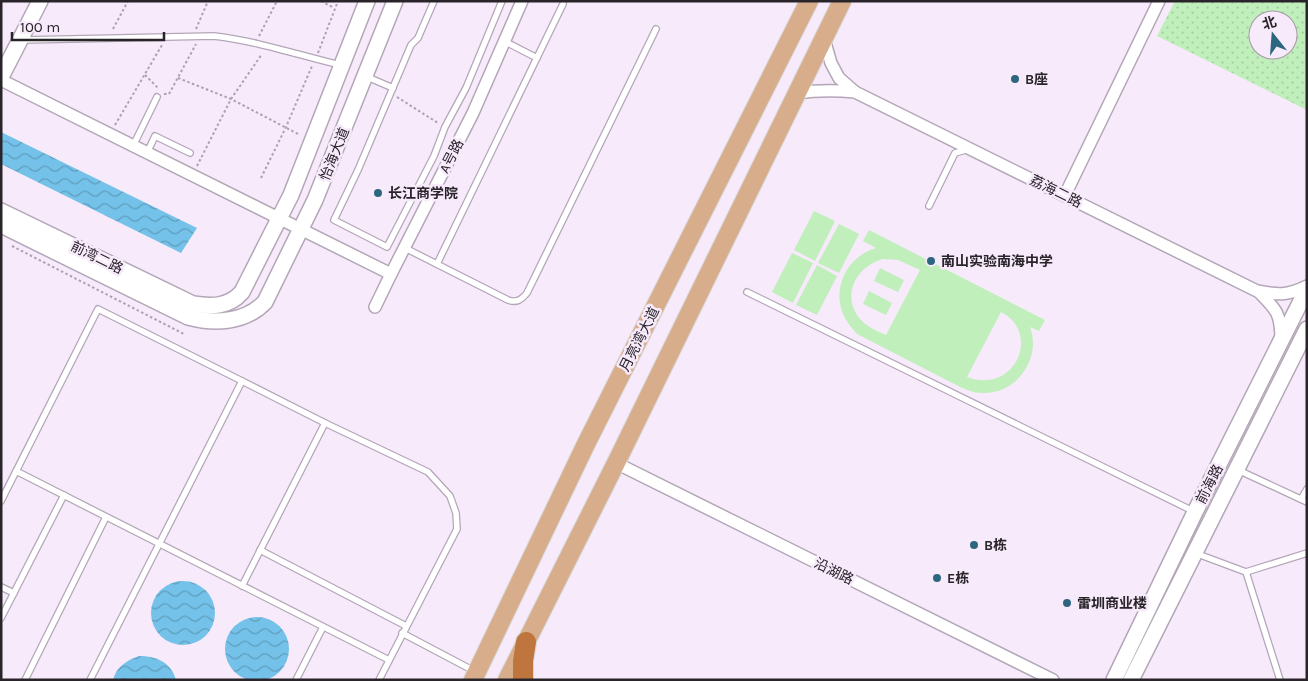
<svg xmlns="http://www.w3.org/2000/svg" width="1308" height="681" viewBox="0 0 1308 681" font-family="Karla,'Noto Sans SC',sans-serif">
	<defs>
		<pattern id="grass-dots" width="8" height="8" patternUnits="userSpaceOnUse" patternTransform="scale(1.25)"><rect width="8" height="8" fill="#c0efbc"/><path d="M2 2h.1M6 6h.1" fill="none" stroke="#a5cda2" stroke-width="1.8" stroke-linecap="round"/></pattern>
		<pattern id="water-waves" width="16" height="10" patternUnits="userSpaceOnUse" patternTransform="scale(1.25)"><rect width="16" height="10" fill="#74c2e9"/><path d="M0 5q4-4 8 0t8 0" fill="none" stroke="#5f9dbd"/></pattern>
	</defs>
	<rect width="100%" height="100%" fill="#f7eafb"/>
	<!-- grass -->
	<path fill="url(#grass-dots)" fill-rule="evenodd" d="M1175,1h132v109l-150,-74zM1258,20h30v30h-30z"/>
	<!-- pitch -->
	<g fill="#c0efbc" fill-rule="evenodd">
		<polygon points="814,211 835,221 815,261 794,250"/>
		<polygon points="839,224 859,234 839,273 818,263"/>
		<path d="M869,230l176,90 -6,11 -9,-4c12,32 -14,68 -49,66 -7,0 -13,-3 -19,-5l-105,-54c-4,-5 -9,-10 -12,-16 -15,-28 2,-62 31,-70l-13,-7zM883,259l15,1 22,10 -34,65c-10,-4 -20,-9 -27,-17 -18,-24 -2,-52 24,-59zM1001,312c41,21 14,83 -34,65z"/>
		<polygon points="792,253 813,263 793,303 772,292"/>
		<polygon points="817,265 837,276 817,315 796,305"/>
		<polygon points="880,268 904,280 898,292 874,281"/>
		<polygon points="869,291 892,303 886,315 863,304"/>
	</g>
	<!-- water -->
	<g fill="url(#water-waves)">
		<polygon points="1,132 197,228 181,253 1,164"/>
		<circle cx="183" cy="613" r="32"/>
		<circle cx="257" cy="649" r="32"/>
		<path d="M139,656c17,0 32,6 37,24h-63c3,-13 14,-20 26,-24z"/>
	</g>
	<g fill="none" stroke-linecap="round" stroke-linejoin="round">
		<!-- lane casing -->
		<g stroke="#b3a7b7" stroke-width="8">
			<g id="lane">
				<polyline points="434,1 418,38 411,45 358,170 334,220 387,247 434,156 445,127 466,88 502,1"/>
				<path d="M23,40l191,-4c43,5 84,19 126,29"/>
				<polyline points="504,41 537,58"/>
				<polyline points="365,76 393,88"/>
				<polyline points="133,146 157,97"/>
				<polyline points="147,153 155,136 190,153"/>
				<polyline points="929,206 955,153 969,149"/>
				<path d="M405,248l103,52c9,3 13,0 19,-7l129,-264"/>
				<polyline points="437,264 563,4"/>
				<polyline points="747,292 1193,511"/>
				<polyline points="1238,470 1307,502"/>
				<polyline points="16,471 389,660"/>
				<polyline points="1301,499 1307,489"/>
				<polyline points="1,501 98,309 242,381"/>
				<polyline points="260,550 406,626"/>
				<polyline points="1195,553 1246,572 1307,553"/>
				<polyline points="1246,572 1280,680"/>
				<polyline points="242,586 325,423"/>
				<polyline points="1,587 14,593"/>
				<polyline points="1,618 64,495"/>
				<polyline points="402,633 476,672"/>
				<polyline points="25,680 106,517"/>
				<polyline points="90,680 242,381 325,423 428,472 450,496 456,513 457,529 379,680"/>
				<polyline points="296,680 323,627"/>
			</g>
		</g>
		<!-- street casing -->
		<g stroke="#b3a7b7" stroke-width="14">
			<g id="street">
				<polyline points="1,80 391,274"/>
				<path d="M855,92l402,199c21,4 30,5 50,-5"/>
				<path d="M797,93c20,-3 38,-3 58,-1l-16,-14 -8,-15 -7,-24"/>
				<polyline points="1065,195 1159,1"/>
				<path d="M1259,292c18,18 22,22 22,49"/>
				<polyline points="375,307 391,274 473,113 522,1"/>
				<polyline points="616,463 1053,680"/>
			</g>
		</g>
		<!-- secondary casing -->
		<g stroke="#b3a7b7" stroke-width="18">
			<g id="secondary">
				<polyline points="1,77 40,1"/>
				<path d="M1,211l192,93c19,3 36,3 49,-12l49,-97 76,-194"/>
				<path d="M1,225l187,92c26,7 57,6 77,-15l50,-102 80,-199"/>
				<polyline points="1114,680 1195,512 1307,289"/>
				<polyline points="1131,680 1307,329"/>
			</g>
		</g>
		<!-- primary casing -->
		<g stroke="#d8d8d9" stroke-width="20">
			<g id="primary">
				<polyline points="473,680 586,444 809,1"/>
				<polyline points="507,680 616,463 842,1"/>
			</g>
		</g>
		<!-- highway casing -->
		<g stroke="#d8d8d9" stroke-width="22">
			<polyline id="highway" points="523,680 523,661 526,642"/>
		</g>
		<!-- path -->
		<g stroke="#aca2af" stroke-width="2" stroke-dasharray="2.5 2.5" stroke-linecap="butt">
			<polyline points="321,1 334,8"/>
			<polyline points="113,29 128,1"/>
			<polyline points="196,29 208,1"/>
			<polyline points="259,36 277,1"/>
			<polyline points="318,53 338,1"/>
			<polyline points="145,75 159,89"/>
			<polyline points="178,78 231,99 300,135"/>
			<polyline points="164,94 169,94 196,44"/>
			<polyline points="397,97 438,123"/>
			<polyline points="115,125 162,45"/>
			<polyline points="197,166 231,99 262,54"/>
			<polyline points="261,178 286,127 312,66"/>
			<polyline points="12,246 184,334"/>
		</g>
		<!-- lane -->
		<use href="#lane" stroke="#fff" stroke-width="5.5"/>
		<!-- street -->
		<use href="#street" stroke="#fff" stroke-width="11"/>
		<!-- secondary -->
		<use href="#secondary" stroke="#fff" stroke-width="15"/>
		<!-- primary -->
		<use href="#primary" stroke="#d8ad8b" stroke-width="18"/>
		<!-- highway -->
		<use href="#highway" stroke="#be763e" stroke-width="20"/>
	</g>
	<!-- markers -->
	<g fill="#2d667f" stroke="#f7eafb" stroke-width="2">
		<circle cx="1015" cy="79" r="5"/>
		<circle cx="378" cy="193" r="5"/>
		<circle cx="931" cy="261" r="5"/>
		<circle cx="974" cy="545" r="5"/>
		<circle cx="937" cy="578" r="5"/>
		<circle cx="1067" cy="603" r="5"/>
	</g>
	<g text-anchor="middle" stroke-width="5" stroke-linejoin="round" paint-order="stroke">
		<!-- poi labels -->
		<g font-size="14" font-weight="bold" fill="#29242a" stroke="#f7eafb" text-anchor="start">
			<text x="1025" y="84">B座</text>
			<text x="388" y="198">长江商学院</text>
			<text x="941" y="266">南山实验南海中学</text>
			<text x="984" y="550">B栋</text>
			<text x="947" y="583">E栋</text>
			<text x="1077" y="608">雷圳商业楼</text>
		</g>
		<!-- street labels -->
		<g font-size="14" fill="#29242a" stroke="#f7eafb">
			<text transform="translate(334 154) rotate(-68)" y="5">怡海大道</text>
			<text transform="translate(451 156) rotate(-63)" y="5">A号路</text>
			<text transform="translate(1056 191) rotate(26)" y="5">荔海二路</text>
			<text transform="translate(97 257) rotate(26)" y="5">前湾二路</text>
			<text transform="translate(639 339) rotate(-63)" y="5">月亮湾大道</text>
			<text transform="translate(1209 484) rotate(-63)" y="5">前海路</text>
			<text transform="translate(834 571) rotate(26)" y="5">沿湖路</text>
		</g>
	</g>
	<!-- border -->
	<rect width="1308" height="681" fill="none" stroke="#29242a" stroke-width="5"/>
	<!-- north arrow -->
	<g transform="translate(1273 35) rotate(343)"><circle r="24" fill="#f7eafb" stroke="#a59ba7"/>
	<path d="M0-4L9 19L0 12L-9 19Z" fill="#2d667f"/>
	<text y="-8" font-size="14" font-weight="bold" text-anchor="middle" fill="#29242a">北</text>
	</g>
	<!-- scale -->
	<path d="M12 32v8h152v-8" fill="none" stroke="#29242a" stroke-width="2.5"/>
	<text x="20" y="32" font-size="15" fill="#29242a" stroke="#f7eafb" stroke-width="4" paint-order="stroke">100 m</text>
</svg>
